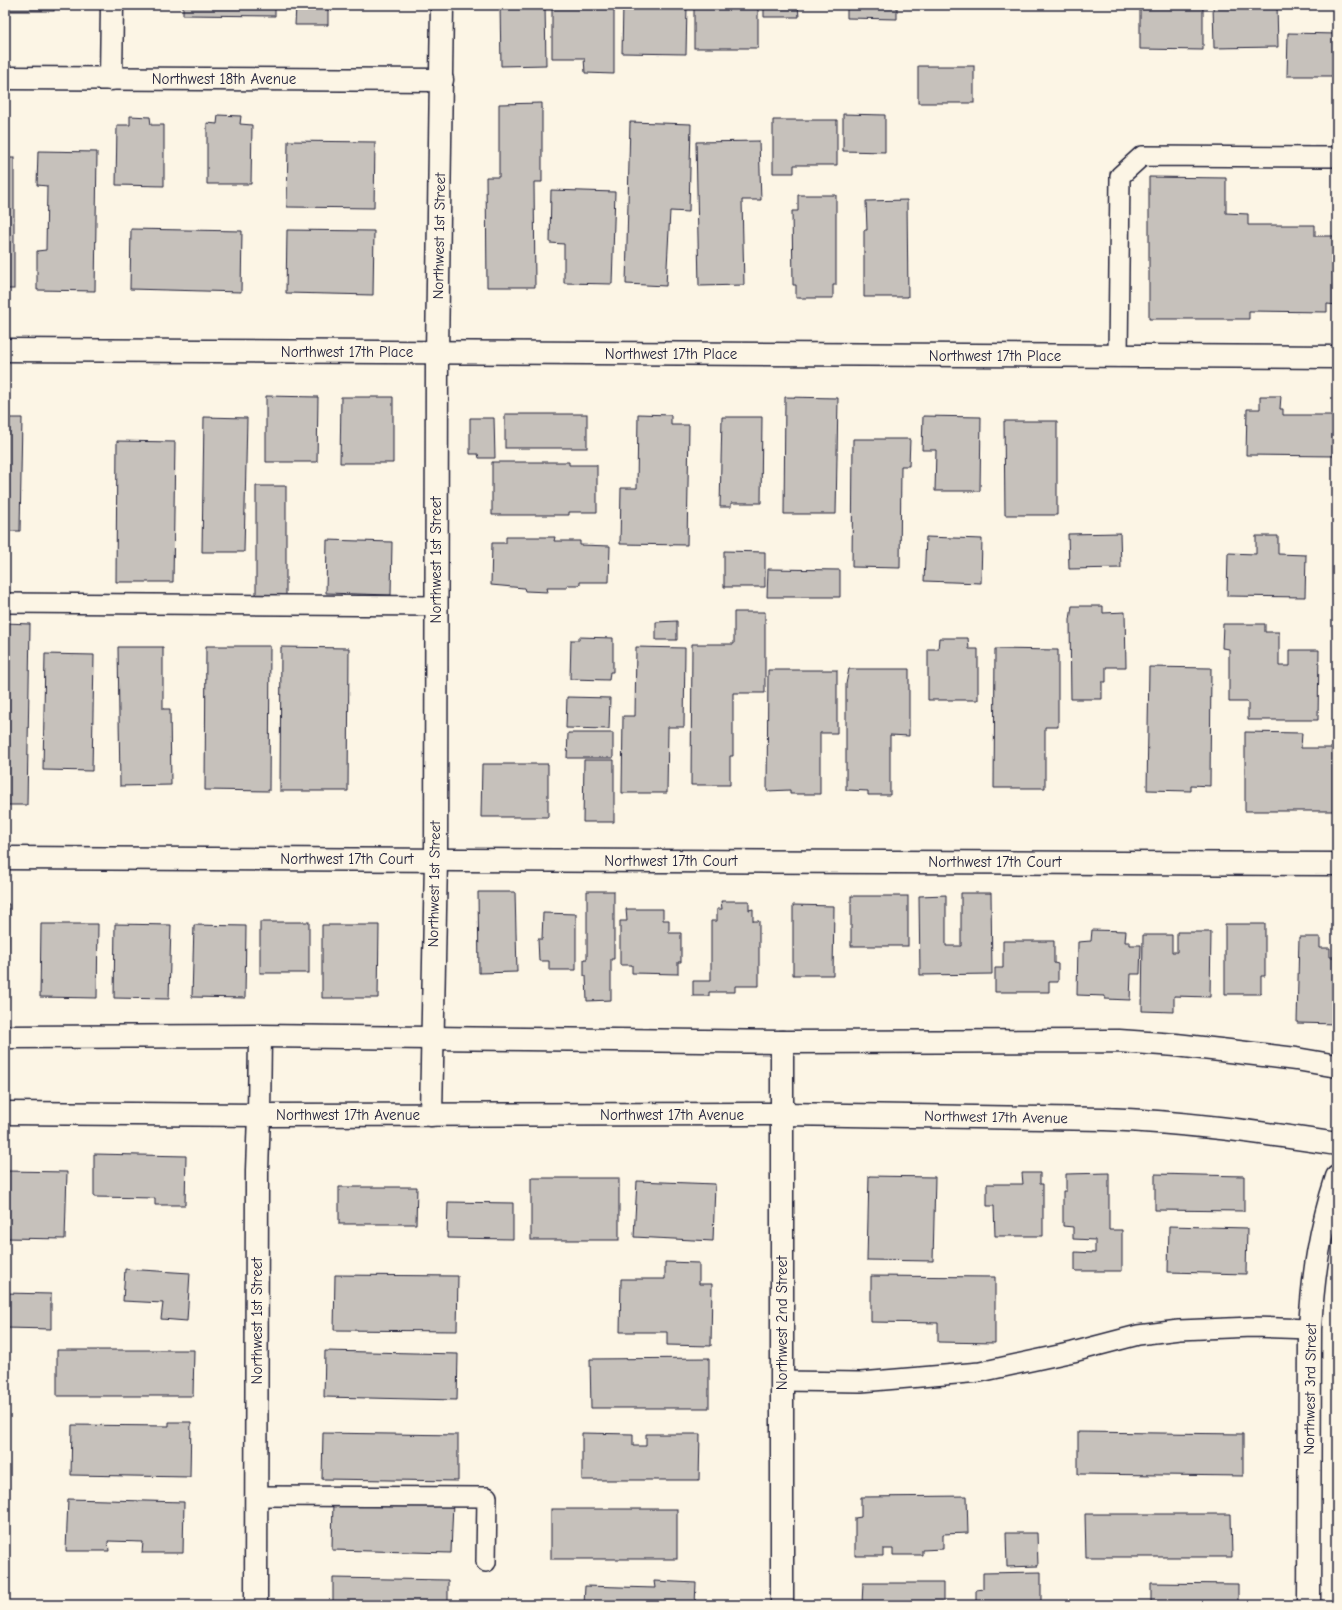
<svg xmlns="http://www.w3.org/2000/svg" width="1342" height="1610" viewBox="0 0 1342 1610" font-family="'Comic Neue',sans-serif">
	<rect width="100%" height="100%" fill="#fcf5e5"/>
	<filter id="ink" filterUnits="userSpaceOnUse"><feTurbulence type="fractalNoise" baseFrequency=".025" numOctaves="2"/><feDisplacementMap in="SourceGraphic" scale="8" xChannelSelector="R" yChannelSelector="G"/><feConvolveMatrix kernelMatrix="1 2 1 2 8 2 1 2 1" color-interpolation-filters="sRGB"/></filter>
	<g filter="url(#ink)">
		<!-- building -->
		<g fill="#c6c1bb" stroke="#22223b">
			<rect x="5" y="5" width="49" height="6"/>
			<polygon points="183,5 275,5 275,16 183,15"/>
			<polygon points="296,5 376,5 328,5 328,25 295,25"/>
			<polygon points="500,5 545,5 546,65 501,66"/>
			<polygon points="552,5 614,5 614,74 585,73 584,58 552,58"/>
			<polygon points="623,5 687,5 686,54 622,53"/>
			<rect x="694" y="5" width="64" height="43"/>
			<polygon points="764,5 798,5 799,17 764,17"/>
			<polygon points="847,5 897,5 897,19 847,18"/>
			<polygon points="1140,5 1203,5 1203,50 1140,49"/>
			<polygon points="1213,5 1277,5 1278,47 1214,48"/>
			<polygon points="1288,33 1337,34 1337,76 1287,76"/>
			<rect x="918" y="66" width="56" height="37"/>
			<polygon points="542,103 542,182 534,182 535,287 487,287 486,177 499,177 499,104"/>
			<polygon points="843,114 885,115 885,152 843,151"/>
			<polygon points="218,115 241,116 240,124 252,125 251,184 207,184 207,123 217,124"/>
			<polygon points="130,116 150,117 151,125 164,125 164,186 116,185 117,125 130,125"/>
			<polygon points="773,120 837,120 837,165 794,165 794,173 773,173"/>
			<polygon points="630,122 691,124 689,212 670,211 666,286 626,284"/>
			<polygon points="288,141 375,142 374,208 287,207"/>
			<polygon points="759,141 761,200 742,200 744,285 699,286 696,142"/>
			<polygon points="38,151 97,152 95,291 37,290 37,251 46,250 47,186 37,185"/>
			<rect x="5" y="158" width="9" height="131"/>
			<polygon points="1149,177 1226,178 1226,213 1248,214 1248,225 1315,225 1315,236 1337,236 1337,305 1327,304 1327,312 1249,311 1249,319 1149,319"/>
			<polygon points="551,190 615,192 612,284 564,283 564,244 550,243"/>
			<polygon points="798,195 836,195 836,285 833,285 833,298 796,298 796,285 793,285 792,211 798,211"/>
			<polygon points="907,200 908,297 864,297 864,230 867,230 866,201"/>
			<polygon points="131,229 242,231 241,292 130,289"/>
			<polygon points="287,230 374,231 373,295 286,293"/>
			<polygon points="266,396 318,397 317,462 266,462"/>
			<polygon points="1260,396 1281,396 1280,409 1283,409 1283,415 1337,415 1337,451 1334,451 1334,456 1246,455 1247,409 1260,409"/>
			<polygon points="341,397 393,397 393,463 340,463"/>
			<polygon points="785,397 838,398 836,514 784,514"/>
			<rect x="505" y="414" width="82" height="34"/>
			<polygon points="638,414 671,415 671,425 689,425 687,545 620,544 621,488 637,488"/>
			<polygon points="923,416 981,417 980,491 935,491 936,450 922,450"/>
			<polygon points="204,417 247,418 244,552 202,552"/>
			<polygon points="722,417 762,417 761,503 731,503 731,507 720,507"/>
			<polygon points="5,418 22,418 20,531 5,531"/>
			<polygon points="470,418 494,418 495,458 479,458 478,454 470,454"/>
			<polygon points="1004,421 1057,421 1057,515 1005,515"/>
			<polygon points="853,439 910,439 909,466 901,466 900,568 852,567"/>
			<polygon points="117,441 175,442 173,582 116,582"/>
			<polygon points="492,462 569,462 569,465 597,465 597,512 569,512 569,515 492,515"/>
			<rect x="256" y="486" width="30" height="110"/>
			<polygon points="1120,533 1121,568 1069,569 1068,534"/>
			<polygon points="1256,536 1278,536 1278,554 1306,555 1305,597 1227,596 1228,553 1256,554"/>
			<polygon points="506,537 555,537 554,541 580,541 580,545 610,546 609,582 580,582 580,585 567,585 567,588 547,588 548,592 525,591 524,588 491,585 492,543 506,543"/>
			<polygon points="926,537 982,539 981,583 924,581"/>
			<polygon points="327,540 392,542 391,595 326,593"/>
			<polygon points="724,551 765,552 765,587 724,587"/>
			<polygon points="768,569 840,570 840,597 767,597"/>
			<polygon points="1072,606 1103,606 1103,613 1125,612 1126,667 1106,667 1106,682 1102,682 1102,699 1071,699 1070,620"/>
			<polygon points="734,612 765,612 765,693 733,693 733,756 730,756 730,785 691,785 692,644 734,644"/>
			<polygon points="677,621 677,640 656,640 656,622"/>
			<polygon points="5,623 30,624 27,805 5,805"/>
			<polygon points="1223,624 1265,624 1265,632 1279,632 1279,666 1290,666 1290,650 1319,650 1318,720 1248,720 1248,702 1229,702 1229,649 1222,648"/>
			<polygon points="579,637 613,638 613,672 610,672 609,680 570,679 571,640 579,640"/>
			<polygon points="939,638 968,638 969,649 978,649 978,700 928,700 928,649 938,649"/>
			<polygon points="206,646 270,646 269,791 205,790"/>
			<polygon points="118,647 163,647 163,709 170,709 171,785 120,786"/>
			<polygon points="281,647 349,648 348,791 280,791"/>
			<polygon points="636,647 685,648 684,727 668,727 667,793 622,793 623,716 635,716"/>
			<polygon points="995,649 1058,650 1058,727 1045,727 1045,788 994,788"/>
			<polygon points="45,654 94,655 92,771 43,770"/>
			<polygon points="1149,667 1211,668 1210,786 1191,785 1191,791 1147,790"/>
			<polygon points="849,669 909,669 909,736 890,735 890,795 868,795 868,791 846,790 846,684"/>
			<polygon points="768,670 837,670 837,733 820,733 820,794 790,794 790,790 767,791"/>
			<polygon points="567,697 610,698 609,729 566,728"/>
			<polygon points="1245,732 1302,733 1301,748 1333,748 1333,811 1245,811"/>
			<polygon points="568,733 613,733 613,758 567,758"/>
			<polygon points="584,760 614,760 614,822 583,822"/>
			<polygon points="482,764 548,764 548,817 481,817"/>
			<polygon points="587,891 614,891 614,959 611,959 611,1000 587,1001 586,976 584,976 584,959 587,959"/>
			<polygon points="478,892 515,892 517,972 479,973"/>
			<polygon points="961,893 991,893 992,974 920,975 919,896 946,895 946,946 961,946"/>
			<rect x="851" y="896" width="57" height="50"/>
			<polygon points="721,901 749,901 749,910 753,909 753,921 759,921 759,986 735,986 735,992 709,992 709,996 693,996 693,981 711,981 711,921 717,921 717,909 722,909"/>
			<polygon points="5,904 9,904 8,999 5,999"/>
			<polygon points="793,905 834,906 833,975 793,975"/>
			<polygon points="626,909 663,909 663,920 669,920 669,933 681,933 681,962 678,962 678,974 632,973 632,965 620,965 620,921 627,921"/>
			<polygon points="543,913 576,914 576,970 549,970 549,961 539,961 538,939 542,939"/>
			<rect x="260" y="922" width="49" height="51"/>
			<polygon points="41,924 98,924 97,998 40,997"/>
			<polygon points="115,924 171,925 169,999 114,998"/>
			<polygon points="1225,924 1265,924 1265,976 1261,976 1261,994 1225,994"/>
			<polygon points="194,925 246,926 245,998 192,997"/>
			<polygon points="322,925 379,925 378,998 322,998"/>
			<polygon points="1092,930 1126,931 1125,942 1130,942 1130,945 1141,945 1140,974 1131,974 1130,1000 1105,999 1105,996 1077,995 1078,942 1091,941"/>
			<polygon points="1177,932 1211,932 1210,997 1174,996 1174,1012 1142,1011 1143,935 1172,935 1172,952 1177,952"/>
			<polygon points="1299,937 1320,937 1320,948 1330,948 1330,957 1337,957 1337,1024 1297,1023"/>
			<polygon points="1003,941 1054,941 1054,963 1058,964 1058,982 1049,982 1049,992 995,992 995,968 1003,968"/>
			<polygon points="94,1154 186,1156 185,1205 155,1205 155,1198 94,1197"/>
			<polygon points="7,1171 67,1172 65,1239 5,1238"/>
			<polygon points="1022,1173 1040,1173 1040,1184 1043,1184 1043,1236 995,1236 994,1206 987,1206 987,1184 1023,1184"/>
			<polygon points="1109,1173 1109,1230 1122,1230 1122,1271 1075,1271 1075,1252 1095,1253 1095,1240 1073,1239 1073,1227 1063,1226 1063,1191 1066,1191 1066,1174"/>
			<polygon points="1155,1174 1244,1176 1244,1211 1155,1210"/>
			<polygon points="869,1176 935,1177 933,1261 867,1260"/>
			<rect x="531" y="1178" width="88" height="62"/>
			<polygon points="637,1181 715,1184 713,1241 634,1237"/>
			<polygon points="339,1187 417,1187 416,1224 339,1224"/>
			<polygon points="448,1202 513,1203 513,1239 447,1238"/>
			<polygon points="1169,1226 1247,1228 1246,1274 1168,1272"/>
			<polygon points="665,1262 699,1263 699,1284 712,1284 711,1346 667,1345 667,1332 620,1332 621,1279 665,1279"/>
			<polygon points="125,1269 190,1273 187,1321 161,1319 163,1303 123,1301"/>
			<polygon points="335,1275 458,1276 457,1331 334,1330"/>
			<polygon points="871,1276 995,1277 995,1343 938,1342 938,1323 871,1322"/>
			<polygon points="5,1293 51,1294 51,1329 5,1328"/>
			<polygon points="57,1350 194,1350 193,1396 57,1396"/>
			<polygon points="325,1351 458,1354 457,1400 324,1397"/>
			<polygon points="709,1358 709,1408 591,1408 590,1359"/>
			<polygon points="169,1422 191,1422 190,1477 71,1475 72,1425 169,1426"/>
			<polygon points="1078,1432 1243,1434 1243,1476 1078,1474"/>
			<polygon points="323,1433 458,1435 458,1481 322,1479"/>
			<polygon points="582,1433 633,1434 633,1446 646,1446 646,1434 700,1434 699,1480 582,1480"/>
			<polygon points="967,1496 968,1533 943,1534 943,1549 922,1550 922,1555 893,1555 893,1549 883,1549 883,1556 855,1556 855,1518 861,1517 861,1497"/>
			<polygon points="68,1499 184,1502 183,1553 142,1553 143,1542 108,1541 109,1551 66,1551"/>
			<polygon points="333,1500 453,1502 451,1553 332,1550"/>
			<rect x="551" y="1509" width="126" height="50"/>
			<polygon points="1085,1514 1231,1514 1232,1557 1086,1557"/>
			<polygon points="1006,1533 1037,1533 1038,1566 1007,1567"/>
			<polygon points="1041,1572 1041,1605 976,1605 976,1590 983,1589 983,1573"/>
			<polygon points="333,1578 448,1580 448,1605 333,1605"/>
			<polygon points="654,1581 696,1583 695,1605 584,1605 585,1586 655,1588"/>
			<polygon points="863,1583 943,1583 943,1605 856,1605 856,1604 862,1604"/>
			<polygon points="1151,1583 1238,1584 1238,1605 1151,1605"/>
		</g>
		<g fill="none" stroke-linecap="round" stroke-linejoin="round">
			<!-- service casing -->
			<g stroke="#22223b" stroke-width="22">
				<g id="service">
					<polyline points="1118,357 1120,176 1142,156 1337,157"/>
					<polyline points="5,603 436,606"/>
					<polyline points="782,1381 861,1382 980,1372 1073,1352 1138,1335 1179,1330 1252,1327 1310,1329"/>
					<polyline points="256,1496 487,1497 486,1562"/>
				</g>
			</g>
			<!-- minor casing -->
			<g stroke="#22223b" stroke-width="25">
				<g id="minor">
					<polyline points="5,78 442,80"/>
					<polyline points="111,79 112,5"/>
					<polyline points="5,350 1337,357"/>
					<polyline points="5,858 1337,864"/>
					<polyline points="782,1042 782,1605"/>
					<polyline points="431,1115 436,860 437,353 442,5"/>
					<polyline points="256,1605 257,1170 259,1115 260,1036"/>
					<path d="M1309,1605l1,-276c3,-55 10,-100 27,-152"/>
				</g>
			</g>
			<!-- secondary casing -->
			<g stroke="#22223b" stroke-width="25">
				<g id="secondary">
					<polyline points="5,1037 260,1036 782,1042 1119,1041 1176,1045 1238,1052 1296,1059 1337,1066"/>
					<path d="M5,1113l254,2 524,-1 321,5c80,3 154,13 233,25"/>
				</g>
			</g>
			<!-- service -->
			<use href="#service" stroke="#fcf5e5" stroke-width="19"/>
			<!-- minor -->
			<use href="#minor" stroke="#fcf5e5" stroke-width="22"/>
			<!-- secondary -->
			<use href="#secondary" stroke="#fcf5e5" stroke-width="22"/>
		</g>
	</g>
	<g text-anchor="middle" stroke-width="3.5" stroke-linejoin="round" paint-order="stroke">
		<!-- street labels -->
		<g font-size="15" fill="#22223b" stroke="#fcf5e5">
			<text x="224" y="84">Northwest 18th Avenue</text>
			<text transform="translate(439 236) rotate(-89)" y="5">Northwest 1st Street</text>
			<text x="347" y="357">Northwest 17th Place</text>
			<text x="671" y="359">Northwest 17th Place</text>
			<text x="995" y="361">Northwest 17th Place</text>
			<text transform="translate(436 560) rotate(-90)" y="5">Northwest 1st Street</text>
			<text x="347" y="864">Northwest 17th Court</text>
			<text x="671" y="866">Northwest 17th Court</text>
			<text x="995" y="867">Northwest 17th Court</text>
			<text transform="translate(434 884) rotate(-89)" y="5">Northwest 1st Street</text>
			<text x="348" y="1120">Northwest 17th Avenue</text>
			<text x="672" y="1120">Northwest 17th Avenue</text>
			<text transform="translate(996 1117) rotate(1)" y="5">Northwest 17th Avenue</text>
			<text transform="translate(257 1321) rotate(-90)" y="5">Northwest 1st Street</text>
			<text transform="translate(782 1323) rotate(-90)" y="5">Northwest 2nd Street</text>
			<text transform="translate(1310 1389) rotate(-89)" y="5">Northwest 3rd Street</text>
		</g>
	</g>
	<!-- margin -->
	<rect width="1342" height="1610" fill="none" stroke="#fcf5e5" stroke-width="20"/>
	<rect x="10" y="10" width="1322" height="1590" fill="none" stroke="#22223b" stroke-width="1.5" filter="url(#ink)"/>
</svg>
